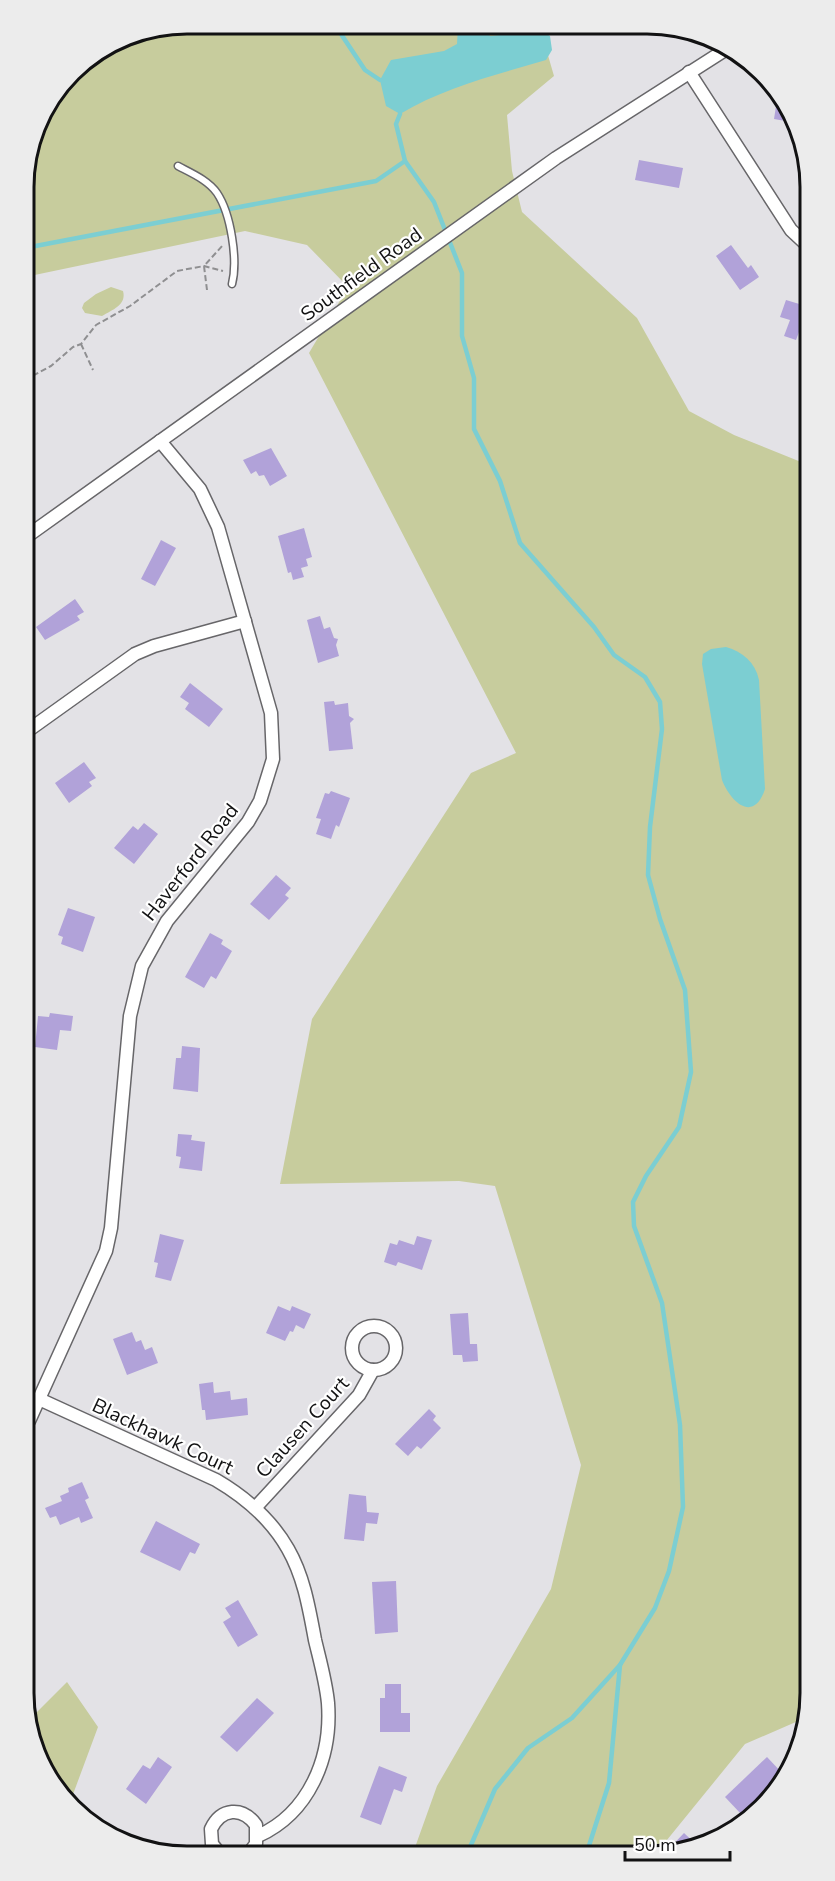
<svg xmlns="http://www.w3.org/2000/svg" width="835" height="1881" viewBox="0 0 835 1881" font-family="'Nunito Sans',sans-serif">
	<rect width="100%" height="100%" fill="#e3e2e6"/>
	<!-- green -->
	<g fill="#c7cc9d">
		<polygon points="188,24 532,26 545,45 554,76 507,115 512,171 522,212 637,318 689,411 734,435 806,464 811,1704 805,1718 745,1744 658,1851 413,1853 437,1786 551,1589 581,1465 495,1186 459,1181 280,1184 312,1019 471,773 516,753 309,353 348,287 307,245 245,231 25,277 24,177 41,115 80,65 125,36"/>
		<path d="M111,287l12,4c4,14 -11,19 -21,25l-17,-3 -3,-5 2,-5 12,-9z"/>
		<polygon points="67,1682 98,1727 72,1797 75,1809 30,1736 30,1719"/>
	</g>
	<!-- water -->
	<g fill="#7cced2">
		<path d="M458,26h25l7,10 19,-2 23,-8 18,10 2,14 -6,10c-50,15 -101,27 -146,54l-14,-8 -6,-26 11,-20 53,-9 13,-7z"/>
		<path d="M726,647c17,5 29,15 33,33l6,109c-11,34 -34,14 -43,-9l-20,-116 1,-10 8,-5z"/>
	</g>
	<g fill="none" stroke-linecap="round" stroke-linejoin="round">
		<!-- stream -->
		<g stroke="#7cced2" stroke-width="4.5">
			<polyline points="335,25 365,70 380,80"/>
			<polyline points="400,114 396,124 405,161 434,202 462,273 462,336 474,378 474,429 500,481 520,543 594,627 614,655 645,677 660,702 662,729 650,827 648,875 660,919 685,990 691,1072 679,1127 646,1176 633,1202 634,1226 662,1303 680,1425 683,1507 669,1571 655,1608 620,1665 572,1718 528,1748 495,1789 468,1852"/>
			<polyline points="25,248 376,181 405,161"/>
			<polyline points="587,1852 609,1783 620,1665"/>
		</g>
	</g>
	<!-- building -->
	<g fill="#b1a2d9">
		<polygon points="777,100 787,115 791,122 774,119"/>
		<polygon points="639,160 683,168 679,188 635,180"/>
		<polygon points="731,245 748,268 751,265 759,277 740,290 716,256"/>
		<polygon points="786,300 806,306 806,325 802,324 796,340 784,336 790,320 780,317"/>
		<polygon points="271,448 287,476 270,486 264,475 259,476 256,471 251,474 243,460"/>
		<polygon points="304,528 312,557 306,559 308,566 301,568 304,577 293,580 291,572 288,573 278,536"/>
		<polygon points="161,540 176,548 155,586 141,579"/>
		<polygon points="75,599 84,612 77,616 80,620 45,640 36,627"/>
		<polygon points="320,616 324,629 330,627 334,638 338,639 336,645 339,656 318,663 307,620"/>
		<polygon points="190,683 223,709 209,727 185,709 189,703 180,697"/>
		<polygon points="334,701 335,705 348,703 349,716 354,719 350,723 353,749 329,751 324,702"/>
		<polygon points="84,762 96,778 89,782 92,786 69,803 55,783"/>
		<polygon points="331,791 350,798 339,827 336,825 331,839 316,834 321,819 316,818 325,793 329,794"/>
		<polygon points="144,823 158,834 134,864 114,848 133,826 138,830"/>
		<polygon points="276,875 291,888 285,895 289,898 269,920 250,904"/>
		<polygon points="68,908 95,917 83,952 61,944 63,937 58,935"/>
		<polygon points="210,933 223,940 221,944 232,951 216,979 211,976 204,988 185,977"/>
		<polygon points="50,1013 73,1016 71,1031 60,1030 57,1050 35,1047 38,1016 49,1017"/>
		<polygon points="182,1046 200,1048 198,1092 173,1089 176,1058 181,1058"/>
		<polygon points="178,1134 192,1135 191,1140 205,1142 202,1171 179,1168 181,1157 176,1156"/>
		<polygon points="160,1234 184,1240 171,1281 155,1277 158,1263 154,1262"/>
		<polygon points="417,1236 432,1240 422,1270 398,1262 396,1266 384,1262 390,1243 397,1245 399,1240 414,1245"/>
		<polygon points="278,1306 290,1311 292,1306 311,1314 304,1329 296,1325 293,1332 290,1331 285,1341 266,1333"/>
		<polygon points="468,1313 470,1344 477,1344 478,1361 463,1362 462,1355 453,1355 450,1314"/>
		<polygon points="132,1332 136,1342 141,1340 145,1350 152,1347 158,1363 127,1375 113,1339"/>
		<polygon points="213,1382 214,1393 230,1391 231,1400 247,1398 248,1415 206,1420 205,1410 202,1410 199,1384"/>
		<polygon points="429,1409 436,1416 433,1420 441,1428 421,1449 417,1446 408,1456 395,1444"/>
		<polygon points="82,1482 89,1498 85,1500 93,1518 81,1523 79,1517 60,1525 56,1516 50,1518 45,1508 62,1501 60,1496 69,1492 68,1488"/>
		<polygon points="349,1494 366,1496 367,1512 379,1513 377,1524 366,1523 364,1541 344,1539"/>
		<polygon points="156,1521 200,1544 195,1554 190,1552 180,1571 140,1552"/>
		<polygon points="396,1581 398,1632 375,1634 372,1582"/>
		<polygon points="238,1600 258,1635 238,1647 223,1622 231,1617 225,1608"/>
		<polygon points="385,1684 401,1684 401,1713 410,1713 410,1732 380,1732 380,1698 385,1698"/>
		<polygon points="257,1698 274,1713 237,1752 220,1737"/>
		<polygon points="158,1757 172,1767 146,1804 126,1789 143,1765 150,1769"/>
		<polygon points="767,1757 783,1774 741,1814 725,1797"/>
		<polygon points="379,1766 407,1777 402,1792 394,1789 381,1825 360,1817"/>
		<polygon points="684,1833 699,1847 690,1851 667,1851"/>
	</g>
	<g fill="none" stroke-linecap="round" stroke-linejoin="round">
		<!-- service casing -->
		<g stroke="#676669" stroke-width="9">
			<path id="service" d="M178,166c13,7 30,14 39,27 14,21 21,67 15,91"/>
		</g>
		<!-- minor casing -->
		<g stroke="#676669" stroke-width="15">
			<g id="minor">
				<polyline points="689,72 791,230 806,244"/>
				<polyline points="26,537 556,158 725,50"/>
				<polyline points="26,732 135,654 154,646 245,621"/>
				<circle cx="374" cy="1348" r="22"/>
				<path d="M39,1399l177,81c29,17 55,39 72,69 16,28 21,59 27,91 5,21 11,42 13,63 4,55 -19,110 -70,133"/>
				<polyline points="29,1421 106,1251 111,1228 130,1016 142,966 167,921 248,822 260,801 273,759 271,713 218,527 200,489 160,441"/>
				<polyline points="255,1508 359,1395 373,1370"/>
				<path d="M220,1854l-8,-10 -1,-15c10,-21 31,-23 45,-4v19l-7,9"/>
			</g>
		</g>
		<!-- path -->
		<g stroke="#8f8f91" stroke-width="2" stroke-dasharray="6 3" stroke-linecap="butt">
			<polyline points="207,290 204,266 223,245"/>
			<polyline points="81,344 93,370"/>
			<polyline points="25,380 51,366 73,347 81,344 96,325 130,306 177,271 204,266 223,271"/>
		</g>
		<!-- service -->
		<use href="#service" stroke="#fff" stroke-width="6"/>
		<!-- minor -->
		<use href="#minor" stroke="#fff" stroke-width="12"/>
	</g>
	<g text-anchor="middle" stroke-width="4.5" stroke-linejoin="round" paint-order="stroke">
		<!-- street labels -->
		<g font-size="20" fill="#121213" stroke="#fff">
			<text transform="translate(361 274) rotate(-36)" y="7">Southfield Road</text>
			<text transform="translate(190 862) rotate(-52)" y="7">Haverford Road</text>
			<text transform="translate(302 1427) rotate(-48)" y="7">Clausen Court</text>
			<text transform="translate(163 1436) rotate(25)" y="7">Blackhawk Court</text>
		</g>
	</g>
	<!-- crop -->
	<path d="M0 0H835V1881H0ZM187 34H647A153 153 0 0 1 800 187V1693A153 153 0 0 1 647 1846H187A153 153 0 0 1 34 1693V187A153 153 0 0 1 187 34Z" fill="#ececec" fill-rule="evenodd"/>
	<path fill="none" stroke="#121213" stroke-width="3" d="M187 34H647A153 153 0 0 1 800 187V1693A153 153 0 0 1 647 1846H187A153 153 0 0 1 34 1693V187A153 153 0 0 1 187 34Z"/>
	<!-- scale -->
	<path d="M625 1851v9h105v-9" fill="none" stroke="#121213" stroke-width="3"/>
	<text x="634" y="1851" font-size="18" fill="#121213" stroke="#ffffff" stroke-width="4.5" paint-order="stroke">50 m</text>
</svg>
